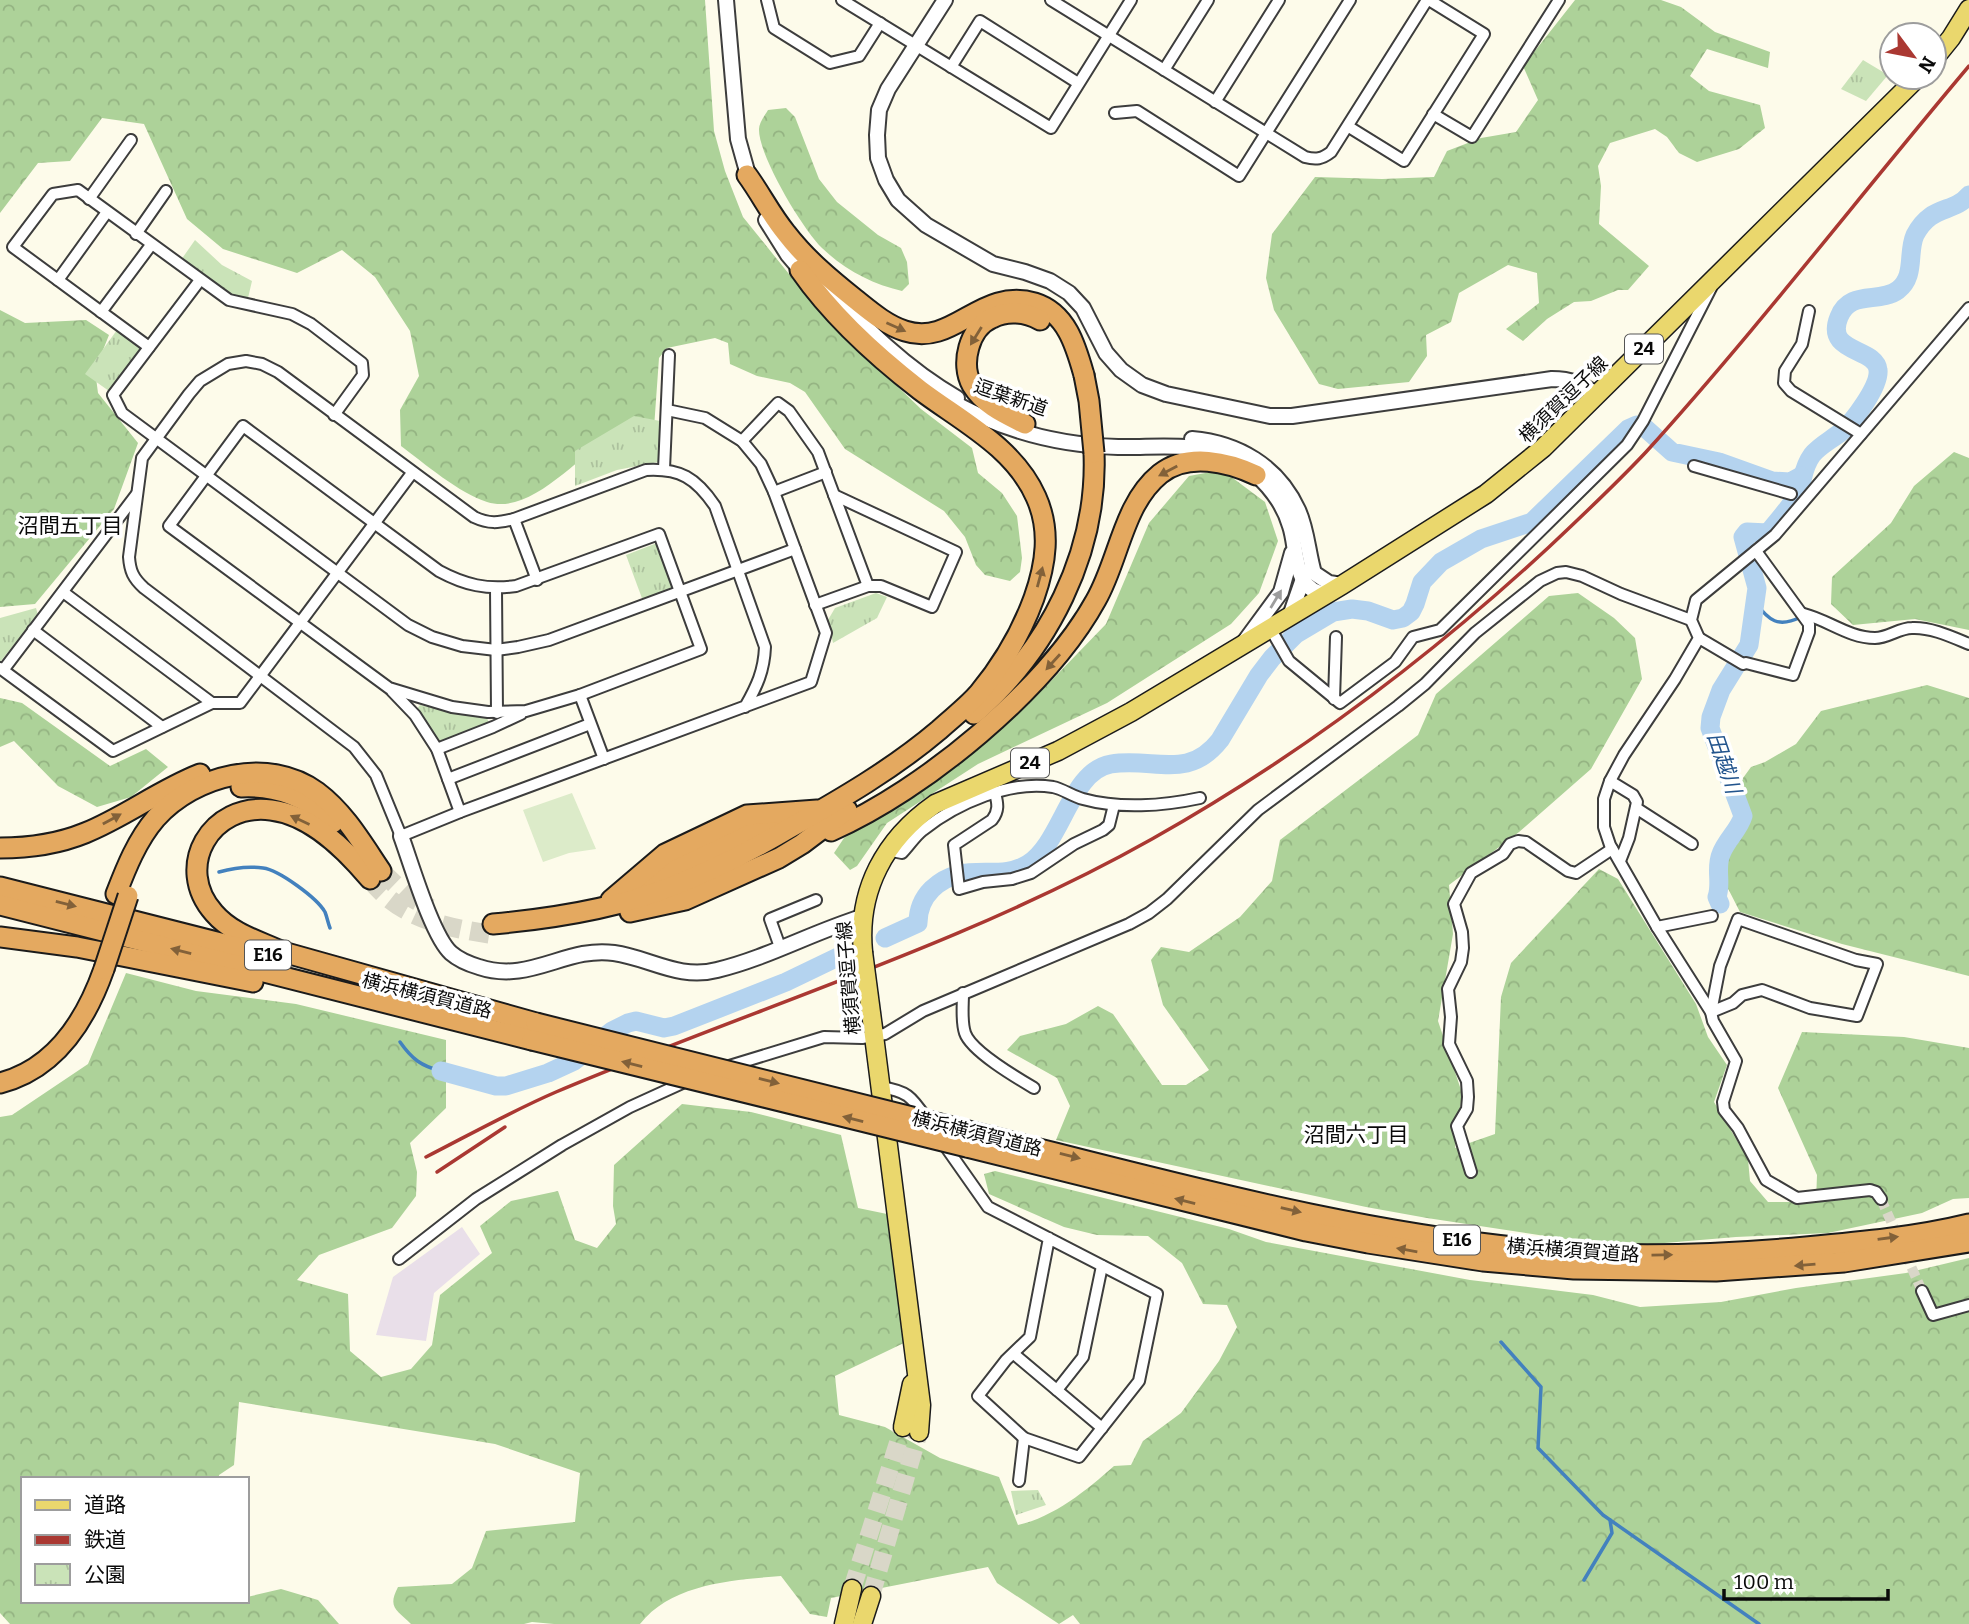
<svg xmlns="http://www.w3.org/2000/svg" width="1969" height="1624" viewBox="0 0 1969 1624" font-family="Bitter,'Noto Sans JP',serif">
	<defs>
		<pattern id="forest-crowns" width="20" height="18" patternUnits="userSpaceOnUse" patternTransform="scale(1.75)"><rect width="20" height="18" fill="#add299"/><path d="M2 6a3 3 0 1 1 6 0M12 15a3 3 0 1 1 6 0" fill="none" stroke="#94b382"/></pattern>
		<pattern id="park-tufts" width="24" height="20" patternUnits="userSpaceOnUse" patternTransform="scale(1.75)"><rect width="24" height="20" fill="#cae3b8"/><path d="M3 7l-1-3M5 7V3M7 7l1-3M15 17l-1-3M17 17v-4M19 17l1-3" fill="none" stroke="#acc19d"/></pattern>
	</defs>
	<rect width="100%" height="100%" fill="#fdfbea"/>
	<!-- industrial -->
	<polygon fill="#e9dfe9" points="462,1227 480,1254 434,1293 426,1341 376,1335 393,1277"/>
	<!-- forest -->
	<g fill="url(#forest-crowns)">
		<path d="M0,0h705l9,131 11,40 18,46 75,93 103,99 51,39 6,25 24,20 15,23 5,42 -2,14 -10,9 -25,-6 -9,-10 -11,-28 -21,-26 -99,-62 -40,-57 -15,-9 -33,-7 -27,-12 -2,-21 -13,-5 -48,10 -8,10 -5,70c-13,3 -30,3 -42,9 -35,19 -81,79 -125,65 -28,-9 -62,-38 -86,-56l-1,-36 19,-34 -9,-45 -35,-54 -33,-27 -45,23 -74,-24 -36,-30 -43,-95 -42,-6 -32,43 -32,2 -38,50z"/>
		<polygon points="1575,0 1661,0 1681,7 1715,32 1770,52 1768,68 1707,49 1690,76 1709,91 1760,105 1765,128 1739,149 1697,162 1679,153 1667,137 1655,129 1610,143 1598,166 1601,186 1599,224 1649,266 1628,290 1618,290 1591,301 1574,302 1547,319 1523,341 1506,329 1539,303 1537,273 1508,265 1459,293 1451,322 1426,335 1427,356 1409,382 1338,389 1319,384 1274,310 1266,278 1272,234 1315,177 1382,179 1434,177 1447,151 1481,138 1516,132 1538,100 1523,66"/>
		<path d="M786,108l9,9 24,62 18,23 41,33 23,13 6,14 2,22 -7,7c-30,-7 -57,-21 -80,-43 -19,-18 -64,-93 -63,-119 0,-6 6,-14 9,-19z"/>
		<polygon points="0,310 25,323 86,320 109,335 95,370 98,393 138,443 114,509 35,604 0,607"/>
		<polygon points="1954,452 1969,458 1969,630 1915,619 1853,625 1831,604 1832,577 1891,523 1914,486"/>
		<polygon points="1222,470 1265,502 1278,541 1259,593 1231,624 1107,703 978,764 887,823 857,866 850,870 834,853 844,838 988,741 1048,684 1106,624 1149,523 1189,476"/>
		<polygon points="1578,593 1614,618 1635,638 1642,679 1591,769 1519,832 1449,885 1453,934 1438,1021 1462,1093 1455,1148 1495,1134 1501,997 1511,963 1599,869 1618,879 1696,1004 1708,1037 1727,1065 1714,1102 1748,1159 1750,1181 1768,1202 1816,1202 1817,1175 1778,1088 1802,1032 1904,1037 1969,1048 1969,1198 1953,1199 1922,1213 1828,1233 1736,1237 1617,1247 1427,1218 1366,1207 1056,1140 1070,1106 1057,1078 1007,1050 1020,1036 1066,1024 1098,1006 1113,1014 1162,1085 1186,1085 1209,1070 1163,1005 1151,960 1161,947 1189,952 1240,917 1272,881 1280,840 1418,735 1436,694 1549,596"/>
		<polygon points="1927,685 1969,698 1969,976 1842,944 1740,912 1718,869 1738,821 1735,789 1751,767 1765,762 1796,744 1821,711"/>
		<polygon points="0,698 22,703 110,766 146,749 168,767 131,797 97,807 58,786 14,741 0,747"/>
		<path d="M126,973l70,18 100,13 150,36v68l-36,35 7,29 -1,24 -24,32 -73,27 -22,25 51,14 2,57 31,26 30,-8 21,-24 8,-50 52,-42 -12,-27 31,-25 47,-10 17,49 22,8 19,-24 -3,-18 1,-41 68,-61 69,8 90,23 17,73 29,6 19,128 -71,34 4,39 46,12 55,31 59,19 19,48c36,-8 69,-35 96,-59l17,-1 12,-24 38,-28 38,-52 18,-34 -10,-22 -24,-1 -21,-41 -34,-27 -51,-1 -33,-8 -75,-33 -5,-20 11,-3 234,58 37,13 204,38 123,15 47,12 81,-5 75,-14 110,-15 63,-15v366h-889l-7,-9 -14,9 -62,-41 -9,-16 -157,31 -4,19 -17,-3 -29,-38c-47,4 -109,7 -141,48h-86l-22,-2 -8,2h-113c-14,-14 -24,-16 -13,-37l54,-3 20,-16 14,-37 89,-9 5,-49 -85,-29 -256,-42 -5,63 -15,10v4h-196v122h224v-4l34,-8 37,11 21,24h-329l-10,-11v-496l12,-2 76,-51z"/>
	</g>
	<!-- park -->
	<g fill="url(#park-tufts)">
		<polygon points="1863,60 1888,75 1866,101 1841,89"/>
		<polygon points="195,240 222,265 252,281 248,298 233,295 181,260"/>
		<polygon points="117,330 141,348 109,391 85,374"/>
		<polygon points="634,416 660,421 658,462 617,470 575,486 575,451"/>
		<polygon points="657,543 674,590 643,601 626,555"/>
		<polygon points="876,593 887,597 877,618 833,643 828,620 835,608"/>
		<polygon points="36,608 38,615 0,662 0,618"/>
		<polygon points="420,705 454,713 487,718 489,723 439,744 427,723 416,710"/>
		<polygon points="1038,1490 1046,1505 1016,1515 1011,1491"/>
	</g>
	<!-- pitch -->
	<polygon fill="#dcebc9" points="572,793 596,849 569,853 543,862 523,810"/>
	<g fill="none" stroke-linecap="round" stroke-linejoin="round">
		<!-- stream -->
		<g stroke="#4381be" stroke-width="3.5">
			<path d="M1755,602c14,19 23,26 46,15"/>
			<path d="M219,872c14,-4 29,-6 44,-4 16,2 54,30 62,44 2,5 3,11 5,16"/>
			<path d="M400,1042c12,17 21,24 41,29"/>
			<polyline points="1501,1342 1541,1387 1538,1448 1603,1515 1759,1624"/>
			<polyline points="1584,1580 1612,1533 1610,1520"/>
		</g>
		<!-- river -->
		<g stroke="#b4d3ef" stroke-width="19">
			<path d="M1720,904l-3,-7c5,-14 -2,-29 4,-43 5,-14 18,-24 22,-38l-33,-88 1,-11 10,-27 28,-45 8,-57 -14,-51 4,-5 21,1c9,-12 22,-25 29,-38 7,-13 4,-25 15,-40 7,-9 19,-15 29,-23 12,-10 39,-46 37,-62 -2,-23 -54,-16 -39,-53 11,-28 40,-13 59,-27 18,-14 9,-37 17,-55 16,-31 38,-21 54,-40"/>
			<path d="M885,938l33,-15c0,-13 5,-25 14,-34 31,-30 66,-6 96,-25 34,-21 42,-93 83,-100 43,-7 77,17 109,-24l39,-65 13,-17 24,-24 37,-22 19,-3 16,2 25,9 10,-2 8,-6 4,-8 7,-22 19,-20 40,-23 51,-17 96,-93 9,-4 7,2 28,25 47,10 53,19 18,1 11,-6"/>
			<polyline points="441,1071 496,1086 506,1086 548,1073 574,1061 612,1031 628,1023 636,1021 664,1028 674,1026 786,982 840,956"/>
		</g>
		<!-- minor-tunnel -->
		<polyline stroke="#d9d7c8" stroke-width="10" stroke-dasharray="10 5" stroke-linecap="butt" points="1881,1199 1922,1291"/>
		<!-- primary-tunnel -->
		<g stroke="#d9d7c8" stroke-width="18" stroke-dasharray="18 9" stroke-linecap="butt">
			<polyline points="852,1589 903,1427"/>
			<polyline points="871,1596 919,1432"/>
		</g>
		<!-- motorway-tunnel -->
		<g stroke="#d9d7c8" stroke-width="19" stroke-dasharray="19 10" stroke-linecap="butt">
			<polyline points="381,871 406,895 430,908"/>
			<path d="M370,879c31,41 78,49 126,56"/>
		</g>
		<!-- minor casing -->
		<g stroke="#3d3d3d" stroke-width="14">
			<g id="minor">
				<polyline points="767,0 774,28 830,63 859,56 880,23"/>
				<polyline points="842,0 1051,128 1131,0"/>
				<path d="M1051,0l254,157c11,3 17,2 26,-5l96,-152"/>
				<polyline points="951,67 980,21 1078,83"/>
				<polyline points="1164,70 1208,0"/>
				<polyline points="1215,102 1279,0"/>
				<polyline points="1115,113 1137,111 1239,176 1350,0"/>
				<polyline points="1433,114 1472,137 1559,0"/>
				<polyline points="1349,127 1404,161 1484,34 1429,0"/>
				<polyline points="89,199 131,140"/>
				<polyline points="136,234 166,191"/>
				<polyline points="58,280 107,212"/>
				<polyline points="200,280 113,395 122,413 408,625 432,637 462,646 496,650 518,647 549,640 795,549"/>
				<polyline points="1809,311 1802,344 1785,371 1784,383 1791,391 1861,434"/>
				<polyline points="101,312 151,245"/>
				<polyline points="149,347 13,247 53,194 78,190 229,300 292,314 311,324 362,363 363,375 334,415"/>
				<path d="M667,410l38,8 37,23 19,23 13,28 52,141 -15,49 -351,130 -59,24 -25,-61 -22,-28 -210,-159c-11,-10 -14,-17 -15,-31l13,-99 47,-64 11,-13 28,-17 18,-3 16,3 16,8 196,145c15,7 24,6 40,2l132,-49c34,-2 50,8 69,36l50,141c-1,24 -8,39 -20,60"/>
				<path d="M243,426l196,145c26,14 48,19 77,15l143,-52 42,115 -121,46 -54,16 -38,1 -36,-5 -63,-19 -220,-162z"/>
				<polyline points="742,441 778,403 789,411 818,452 868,586"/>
				<polyline points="1694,466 1791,494"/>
				<polyline points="664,469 669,355"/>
				<polyline points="774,492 826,472"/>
				<polyline points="514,519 537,580"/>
				<polyline points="496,589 497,713"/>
				<polyline points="63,592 212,703"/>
				<polyline points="815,605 868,586 881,586 932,607 956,552 834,495"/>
				<path d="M1804,614c24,6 45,24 71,24 13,0 24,-10 37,-10 19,-1 40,9 57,16"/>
				<polyline points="1270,628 1289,661 1340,703 1395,662 1413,637 1440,630 1627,445 1643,421 1711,288"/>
				<polyline points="33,630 162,727"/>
				<polyline points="1699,638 1743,664 1746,663 1793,675 1809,632 1809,624 1756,551"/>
				<polyline points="0,668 113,751 212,703 240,703 412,473"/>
				<polyline points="4,669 136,495"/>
				<polyline points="392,691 415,715 437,749 460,812"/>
				<polyline points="580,695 604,759"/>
				<polyline points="1334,699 1336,637"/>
				<polyline points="437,749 493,727 521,714"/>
				<polyline points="448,779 590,724"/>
				<polyline points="1610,781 1633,795 1637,802 1629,838 1620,861"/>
				<path d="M995,793c3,11 4,18 -3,27l-38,25 5,44 24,-7 29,-3 19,-6 43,-29 29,-14 6,-5 5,-20"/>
				<polyline points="1636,808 1692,844"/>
				<path d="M887,850l15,3c7,-7 13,-17 21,-23 34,-27 87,-50 130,-43 10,2 19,9 30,12 36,10 80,7 117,-1"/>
				<polygon points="1738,919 1856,960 1877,964 1857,1016 1810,1008 1762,990 1742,995 1733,1003 1711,1012 1720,966"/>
				<polyline points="1657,927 1712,916"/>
				<polyline points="780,947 770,919 816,900"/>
				<path d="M963,993c0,13 -2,28 2,40 6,18 52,45 69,55"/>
				<polyline points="726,1067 824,1037 862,1038 885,1034 923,1011 1129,924 1149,913 1167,899 1258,810 1398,706 1425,684 1475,633 1540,581 1557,573 1566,572 1582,576 1621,594 1691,620"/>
				<path d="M880,1087c27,4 31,9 46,31"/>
				<polyline points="943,1143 988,1207 1157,1294 1139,1381 1079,1457 1024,1438 978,1396 1006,1360 1030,1337 1049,1238"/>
				<polyline points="1471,1172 1457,1126 1467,1109 1468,1097 1467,1081 1449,1044 1451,1017 1448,989 1461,962 1463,948 1462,932 1454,904 1471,873 1503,854 1510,844 1518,841 1526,842 1568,871 1576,873 1612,849"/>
				<polyline points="1881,1199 1876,1192 1870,1190 1797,1198 1766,1180 1738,1128 1724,1110 1723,1102 1736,1061 1713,1021 1711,1012 1657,927 1610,845 1604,827 1604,799 1610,781 1624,755 1675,679 1699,638 1691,620 1696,600 1775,535 1969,308"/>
				<polyline points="399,1259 476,1199 562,1145 630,1107 687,1081"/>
				<polyline points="1922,1291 1933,1315 1969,1305"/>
				<polyline points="1014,1354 1102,1428"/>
				<polyline points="1057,1390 1083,1357 1102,1266"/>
				<polyline points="1019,1481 1024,1438"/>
			</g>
		</g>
		<!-- tertiary casing -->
		<g stroke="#3d3d3d" stroke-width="18">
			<g id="tertiary">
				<polyline points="726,0 738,139 750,182"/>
				<path d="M945,0l-57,89 -9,21 -2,25 1,23 8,22 12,20 28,25 67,39 32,8 25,9 19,12 14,15 23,45 15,17 21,15 24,9 104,22h22l260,-37c19,0 30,5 45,16"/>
				<polyline points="766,220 788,255 805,275"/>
				<path d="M814,275c44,45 88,92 143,123"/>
				<path d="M946,398c53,32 110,47 172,49 37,1 80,-6 115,12 25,12 49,39 57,67 8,23 2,66 37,68"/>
				<path d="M1192,439c46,4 86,27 106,71 9,19 10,43 16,63l15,10 13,2"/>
				<polyline points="1290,616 1305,573"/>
				<polyline points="1245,641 1281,592 1292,553"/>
				<path d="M401,836c10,27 31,100 50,117 8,7 18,11 28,14 51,17 87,-21 135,-14 36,5 65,27 103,17 50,-12 96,-38 145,-53"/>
			</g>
		</g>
		<!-- primary casing -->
		<g stroke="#1b1b1b" stroke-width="21">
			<g id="primary">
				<polyline points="1934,59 1951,38 1969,9"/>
				<path d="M863,952c-6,-62 22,-113 72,-148l123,-53 73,-39 211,-127 144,-91 57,-46 375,-371"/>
				<polyline points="873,1028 921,1405 919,1432"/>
				<polyline points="903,1427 912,1384"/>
				<polyline points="844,1624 852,1589"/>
				<polyline points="862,1624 871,1596"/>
			</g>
		</g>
		<!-- motorway casing -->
		<g stroke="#1b1b1b" stroke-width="23">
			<g id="motorway">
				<path d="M747,175c14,19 24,40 39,58 20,26 44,46 69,66 15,12 31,26 50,32 49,16 75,-44 130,-28 32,10 41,44 49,72"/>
				<path d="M1025,424c-20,-10 -41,-19 -53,-39 -12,-21 -3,-57 20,-67 15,-8 34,-6 48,2"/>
				<path d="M974,714c74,-64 124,-161 120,-261"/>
				<path d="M241,787c34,-2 69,10 92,36"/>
				<path d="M831,831c93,-41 216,-142 265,-231 23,-40 27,-96 64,-126 28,-22 68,-12 96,1"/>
				<path d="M0,848c29,0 58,-4 85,-15 40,-16 74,-43 115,-59"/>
				<path d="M370,879c-25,-30 -59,-64 -99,-69 -60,-8 -98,57 -57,103 18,21 45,28 69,39l253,71"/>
				<polyline points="640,883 768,825 790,821"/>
				<polyline points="0,887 260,953"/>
				<path d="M116,894c10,-26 21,-54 40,-76 39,-43 112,-62 161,-26 28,21 45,51 64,79"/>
				<polyline points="611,900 665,854 747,815 817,810"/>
				<polyline points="0,905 532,1040"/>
				<polyline points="630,912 685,900 779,858 802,844 847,810"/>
				<path d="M493,924c55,-5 125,-16 177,-37 42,-16 79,-35 118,-58 53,-30 105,-60 151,-99 13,-12 29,-24 40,-37 23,-28 43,-62 55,-95 12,-34 17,-68 2,-101 -22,-50 -75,-76 -116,-107 -44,-34 -88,-74 -120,-120"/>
				<polyline points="0,937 77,947 253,982"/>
				<path d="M0,1083c55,-14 86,-63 104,-114"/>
				<path d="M956,1128c202,50 404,109 612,124 79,6 159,2 238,-5 55,-5 110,-10 163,-23"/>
				<polyline points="967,1147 1306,1231 1368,1243 1483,1261 1574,1269 1716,1271 1844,1262 1969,1242"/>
			</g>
		</g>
		<!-- minor -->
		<use href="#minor" stroke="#fff" stroke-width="10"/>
		<!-- tertiary -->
		<use href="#tertiary" stroke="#fff" stroke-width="14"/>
		<!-- primary -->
		<use href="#primary" stroke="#ead76d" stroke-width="18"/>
		<!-- motorway -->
		<use href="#motorway" stroke="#e4a960" stroke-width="19"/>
		<!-- rail -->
		<g stroke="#aa3832" stroke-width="3.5">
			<path d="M426,1157c43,-22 86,-46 130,-65 198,-84 408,-147 596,-253 144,-81 276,-180 397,-292 33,-31 66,-62 97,-95 112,-124 215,-258 323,-386"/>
			<polyline points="437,1172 505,1127"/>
		</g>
		<!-- primary-bridge casing -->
		<g stroke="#1b1b1b" stroke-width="21" stroke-linecap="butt">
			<polyline id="primary-bridge" points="863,952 873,1028"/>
		</g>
		<!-- motorway-bridge casing -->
		<g stroke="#1b1b1b" stroke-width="23" stroke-linecap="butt">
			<g id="motorway-bridge">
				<polyline points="1084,375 1089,401 1094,453"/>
				<polyline points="104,969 128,896"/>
				<polyline points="536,1023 956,1128"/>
				<polyline points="532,1040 967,1147"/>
			</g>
		</g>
		<!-- primary-bridge -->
		<use href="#primary-bridge" stroke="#ead76d" stroke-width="18"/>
		<!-- motorway-bridge -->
		<use href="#motorway-bridge" stroke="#e4a960" stroke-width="19"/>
	</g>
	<!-- one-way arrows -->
	<defs><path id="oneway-solid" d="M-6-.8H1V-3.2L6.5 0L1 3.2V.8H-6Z" transform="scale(1.75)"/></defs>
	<g fill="#826139">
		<use href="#oneway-solid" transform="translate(896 327) rotate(24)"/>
		<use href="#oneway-solid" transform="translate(976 336) rotate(122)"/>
		<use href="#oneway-solid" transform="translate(1168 471) rotate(152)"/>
		<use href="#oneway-solid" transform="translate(1040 577) rotate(-75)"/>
		<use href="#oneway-solid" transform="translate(1053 662) rotate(132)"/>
		<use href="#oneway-solid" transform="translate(112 819) rotate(-29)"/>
		<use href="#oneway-solid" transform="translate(300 820) rotate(-155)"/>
		<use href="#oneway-solid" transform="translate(66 904) rotate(14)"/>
		<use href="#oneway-solid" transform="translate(181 951) rotate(-166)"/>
		<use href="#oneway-solid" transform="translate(632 1064) rotate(-166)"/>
		<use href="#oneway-solid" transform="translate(769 1081) rotate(14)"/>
		<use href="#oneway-solid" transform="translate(853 1119) rotate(-166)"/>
		<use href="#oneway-solid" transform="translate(1070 1156) rotate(14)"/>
		<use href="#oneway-solid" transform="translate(1185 1201) rotate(-166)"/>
		<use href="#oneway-solid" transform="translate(1291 1210) rotate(13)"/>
		<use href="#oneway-solid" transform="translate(1888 1238) rotate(-8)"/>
		<use href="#oneway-solid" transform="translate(1407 1250) rotate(-170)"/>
		<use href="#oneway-solid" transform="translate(1662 1255) rotate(-1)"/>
		<use href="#oneway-solid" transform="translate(1805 1265) rotate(175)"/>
	</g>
	<use fill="#9d9d9d" href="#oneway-solid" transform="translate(1276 599) rotate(-59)"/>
	<g text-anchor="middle" stroke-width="7" stroke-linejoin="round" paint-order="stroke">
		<!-- shield labels -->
		<g fill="#fff" stroke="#545454" stroke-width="2">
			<rect x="1625" y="334.5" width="38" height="29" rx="5"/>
			<rect x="1011" y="748.5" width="38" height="29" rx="5"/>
			<rect x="245" y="940.5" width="46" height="29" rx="5"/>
			<rect x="1434" y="1225.5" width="46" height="29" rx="5"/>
		</g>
		<g font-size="18" font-weight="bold" fill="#0a0a0a">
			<text x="1644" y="355">24</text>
			<text x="1030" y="769">24</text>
			<text x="268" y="961">E16</text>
			<text x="1457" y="1246">E16</text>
		</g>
		<!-- street labels -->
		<g font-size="19" fill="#0a0a0a" stroke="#fff">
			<text transform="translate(1011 397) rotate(19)" y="7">逗葉新道</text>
			<text transform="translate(1563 399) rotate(-44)" y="7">横須賀逗子線</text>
			<text transform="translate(848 978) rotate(-95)" y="7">横須賀逗子線</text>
			<text transform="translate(427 995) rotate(14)" y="7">横浜横須賀道路</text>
			<text transform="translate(977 1133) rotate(14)" y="7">横浜横須賀道路</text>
			<text transform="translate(1573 1250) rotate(4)" y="7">横浜横須賀道路</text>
		</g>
		<!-- neighbourhood labels -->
		<g font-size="21" fill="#0a0a0a" stroke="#fff">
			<text x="70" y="533">沼間五丁目</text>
			<text x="1356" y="1142">沼間六丁目</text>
		</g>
		<!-- water labels -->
		<g font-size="21" font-style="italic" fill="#22548d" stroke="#fff">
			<text transform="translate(1724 763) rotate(71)" y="7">田越川</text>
		</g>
	</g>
	<!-- legend -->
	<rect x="21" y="1477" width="228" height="126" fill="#ffffff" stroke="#9d9d9d" stroke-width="2"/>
	<rect x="35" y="1500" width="35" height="10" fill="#ead76d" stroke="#9d9d9d" stroke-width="2"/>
	<text x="84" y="1512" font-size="21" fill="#0a0a0a">道路</text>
	<rect x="35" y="1535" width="35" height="10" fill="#aa3832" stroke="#9d9d9d" stroke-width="2"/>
	<text x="84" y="1547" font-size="21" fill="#0a0a0a">鉄道</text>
	<rect x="35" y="1564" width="35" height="21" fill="url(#park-tufts)" stroke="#9d9d9d" stroke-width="2"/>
	<text x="84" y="1582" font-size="21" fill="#0a0a0a">公園</text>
	<!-- north arrow -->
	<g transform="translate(1913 56) rotate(122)"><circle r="33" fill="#ffffff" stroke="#9d9d9d" stroke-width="2"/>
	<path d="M0-5L12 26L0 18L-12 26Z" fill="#aa3832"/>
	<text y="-10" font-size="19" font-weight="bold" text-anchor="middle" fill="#0a0a0a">N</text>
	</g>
	<!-- scale -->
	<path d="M1724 1589v10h164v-10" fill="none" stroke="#0a0a0a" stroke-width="3.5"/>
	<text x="1734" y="1589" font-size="21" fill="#0a0a0a" stroke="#ffffff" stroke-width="5" paint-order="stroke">100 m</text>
</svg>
